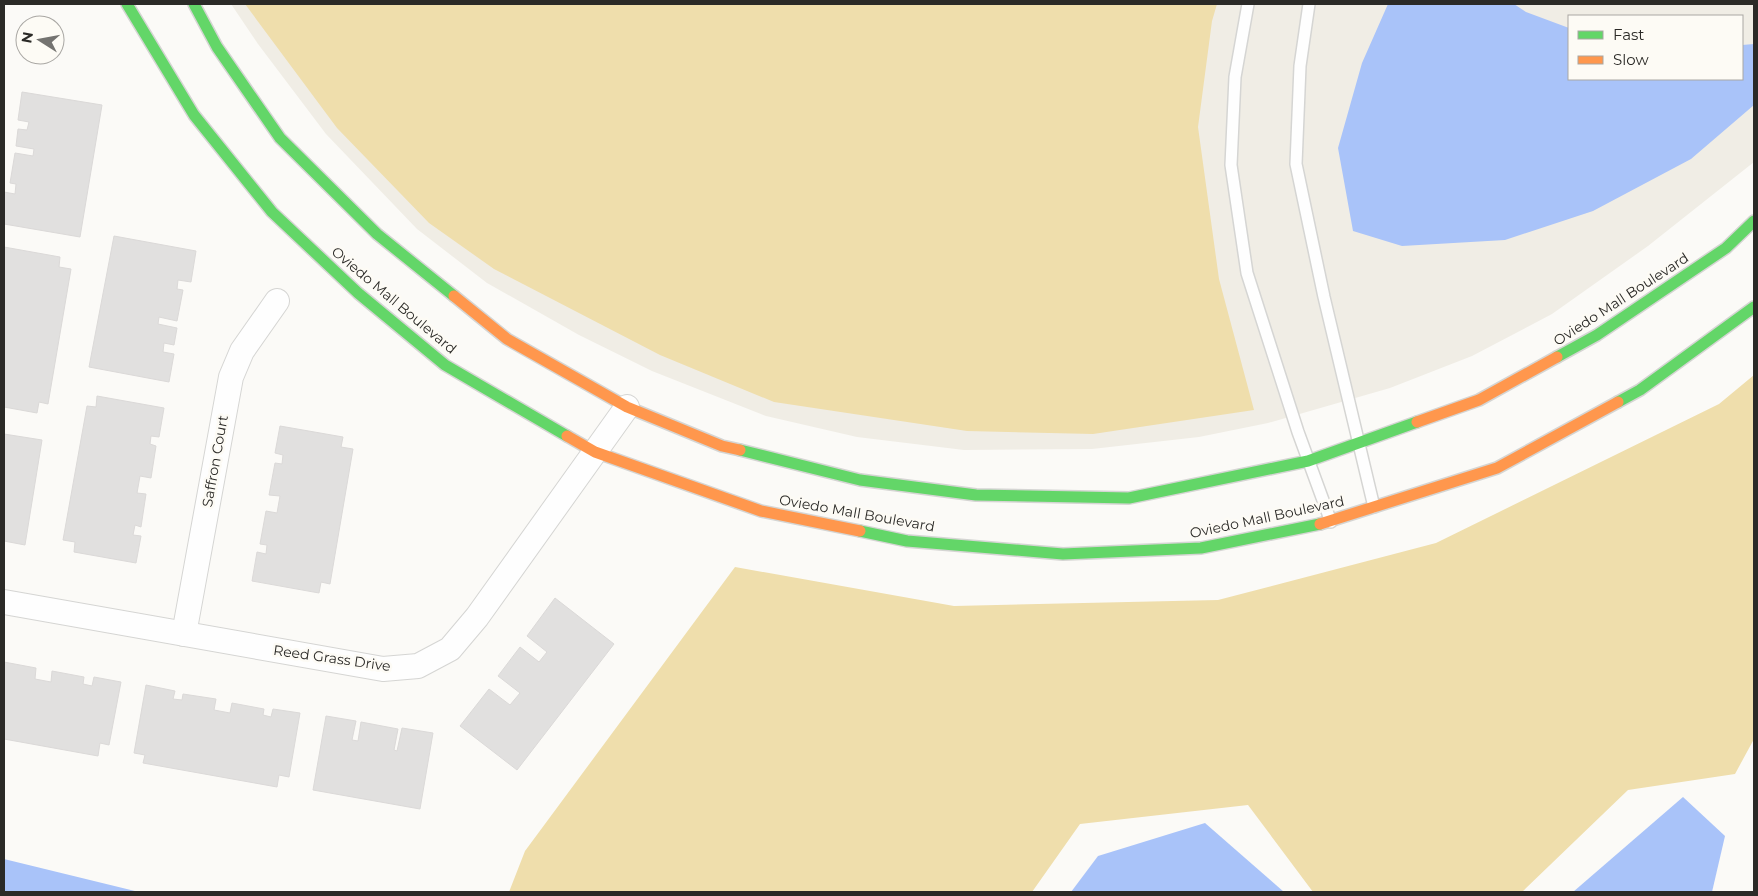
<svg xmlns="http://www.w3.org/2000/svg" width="1758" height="896" viewBox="0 0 1758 896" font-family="Montserrat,sans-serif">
	<rect width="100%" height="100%" fill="#fbfaf7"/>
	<!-- built -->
	<path fill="#f0ede5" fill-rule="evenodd" d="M231,4h1523v158l-106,84 -96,68 -80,42 -82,32 -122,35 -69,14 -107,12 -128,1 -107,-13 -91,-21 -114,-45 -73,-36 -92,-52 -70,-54 -91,-95 -68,-90zM1569,16h173v63h-173z"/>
	<!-- green -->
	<g fill="#efdeac">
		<polygon points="245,4 1217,4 1212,21 1198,127 1219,279 1254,410 1093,434 967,431 774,402 660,355 494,269 429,223 337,128"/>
		<polygon points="1754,375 1754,739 1735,774 1628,790 1522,892 1313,892 1248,805 1080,824 1032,892 509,892 525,851 735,567 954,606 1218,600 1436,543 1719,404"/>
	</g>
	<!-- water -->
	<g fill="#a9c3f9">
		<polygon points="1388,4 1514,4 1526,12 1569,28 1569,79 1742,79 1742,45 1754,44 1754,105 1691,159 1593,211 1505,240 1402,246 1353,231 1338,148 1362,63"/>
		<polygon points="1683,797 1725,836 1712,892 1573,892"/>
		<polygon points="1205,823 1284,892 1071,892 1098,856"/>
		<polygon points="4,859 139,892 4,892"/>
	</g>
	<!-- building -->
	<g fill="#e1e0df" stroke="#dbd9d8">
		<polygon points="22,92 102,105 80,237 4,224 4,192 15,194 16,184 10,183 15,153 33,156 34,149 16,146 18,129 27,130 29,122 18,120"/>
		<polygon points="114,236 196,251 191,282 178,280 177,289 183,290 177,321 159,317 158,324 177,328 174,345 164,343 163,352 174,354 169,382 89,367"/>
		<polygon points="4,247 60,257 59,267 71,269 48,404 39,402 37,413 4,407"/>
		<polygon points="97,396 164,408 159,437 151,436 150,444 156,446 151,478 140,476 137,493 146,494 141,527 135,525 133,535 141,536 136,563 74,552 75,542 63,540 87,406 96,407"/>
		<polygon points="280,426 343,437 341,447 353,449 330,584 321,582 319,593 252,581 257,552 266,554 267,545 260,544 266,511 277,513 280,496 269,495 275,463 282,464 283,455 275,453"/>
		<polygon points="4,434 42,440 25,545 4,541"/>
		<polygon points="555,598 614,644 517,770 460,726 489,689 510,705 520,693 498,676 520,647 539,662 547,652 527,636"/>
		<polygon points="4,662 36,668 35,679 51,682 52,671 84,677 83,684 92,686 94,677 121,682 109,745 100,743 98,756 4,739"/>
		<polygon points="146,685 175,691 173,699 182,700 183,694 216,699 214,710 230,713 232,703 264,709 263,715 271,717 273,709 300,713 289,777 279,775 277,787 143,763 145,755 134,753"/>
		<polygon points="326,716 356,721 352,740 358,741 361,722 398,729 394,750 397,751 402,728 433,733 420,809 313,790"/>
	</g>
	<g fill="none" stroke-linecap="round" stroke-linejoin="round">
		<!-- lane casing -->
		<g stroke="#d5d5d3" stroke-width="14">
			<g id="lane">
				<polyline points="1248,4 1235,77 1231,165 1247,273 1298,432 1331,522"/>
				<polyline points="1309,4 1300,66 1296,164 1324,297 1374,507"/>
			</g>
		</g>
		<!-- street casing -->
		<g stroke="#d5d5d3" stroke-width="26">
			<g id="street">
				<polyline points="4,602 383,669 418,666 450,649 477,617 627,407"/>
				<polyline points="184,634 231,377 242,351 277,301"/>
			</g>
		</g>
		<!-- fast casing -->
		<g stroke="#d5d5d3" stroke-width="14">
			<g id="fast">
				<polyline points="127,4 194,115 272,212 358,293 445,365 567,436"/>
				<polyline points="194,4 217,47 280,138 377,234 454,296"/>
				<polyline points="1557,357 1597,335 1726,248 1754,221"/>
				<polyline points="1618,402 1640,390 1754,307"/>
				<polyline points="740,450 860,480 976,495 1129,498 1308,461 1417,422"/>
				<polyline points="860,531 907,541 1063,554 1201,548 1320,524"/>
			</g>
		</g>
		<!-- slow casing -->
		<g stroke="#d5d5d3" stroke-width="14">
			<g id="slow">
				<polyline points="454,296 507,339 627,407 722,446 740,450"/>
				<polyline points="1417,422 1479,400 1557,357"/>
				<polyline points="567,436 595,452 761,511 860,531"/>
				<polyline points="1320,524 1497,468 1618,402"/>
			</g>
		</g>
		<!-- lane -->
		<use href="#lane" stroke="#fefefe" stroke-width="11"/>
		<!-- street -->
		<use href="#street" stroke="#fefefe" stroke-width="24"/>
		<!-- fast -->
		<use href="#fast" stroke="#63d668" stroke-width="11"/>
		<!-- slow -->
		<use href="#slow" stroke="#ff974d" stroke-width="11"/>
	</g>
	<g text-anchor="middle" stroke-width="5" stroke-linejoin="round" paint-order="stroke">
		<!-- street labels -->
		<g font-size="14" fill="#2b2a27" stroke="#fdfbf5">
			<text transform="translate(1621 299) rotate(-33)" y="5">Oviedo Mall Boulevard</text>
			<text transform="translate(394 300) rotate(40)" y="5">Oviedo Mall Boulevard</text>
			<text transform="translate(215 461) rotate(-80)" y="5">Saffron Court</text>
			<text transform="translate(857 513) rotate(10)" y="5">Oviedo Mall Boulevard</text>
			<text transform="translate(1267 517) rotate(-12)" y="5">Oviedo Mall Boulevard</text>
			<text transform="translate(332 658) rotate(8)" y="5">Reed Grass Drive</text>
		</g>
	</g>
	<!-- border -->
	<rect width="1758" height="896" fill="none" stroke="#2b2a27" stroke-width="10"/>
	<!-- legend -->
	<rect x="1568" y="15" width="175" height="65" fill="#fdfbf5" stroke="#a9a7a3"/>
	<rect x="1578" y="31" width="25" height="8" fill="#63d668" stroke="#a9a7a3"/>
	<text x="1613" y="40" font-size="15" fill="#2b2a27">Fast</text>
	<rect x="1578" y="56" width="25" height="8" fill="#ff974d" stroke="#a9a7a3"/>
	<text x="1613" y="65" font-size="15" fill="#2b2a27">Slow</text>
	<!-- north arrow -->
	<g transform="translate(40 40) rotate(281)"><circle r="24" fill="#fdfbf5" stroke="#a9a7a3"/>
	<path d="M0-4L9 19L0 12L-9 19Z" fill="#747370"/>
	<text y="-8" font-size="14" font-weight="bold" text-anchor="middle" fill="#2b2a27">N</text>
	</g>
</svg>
